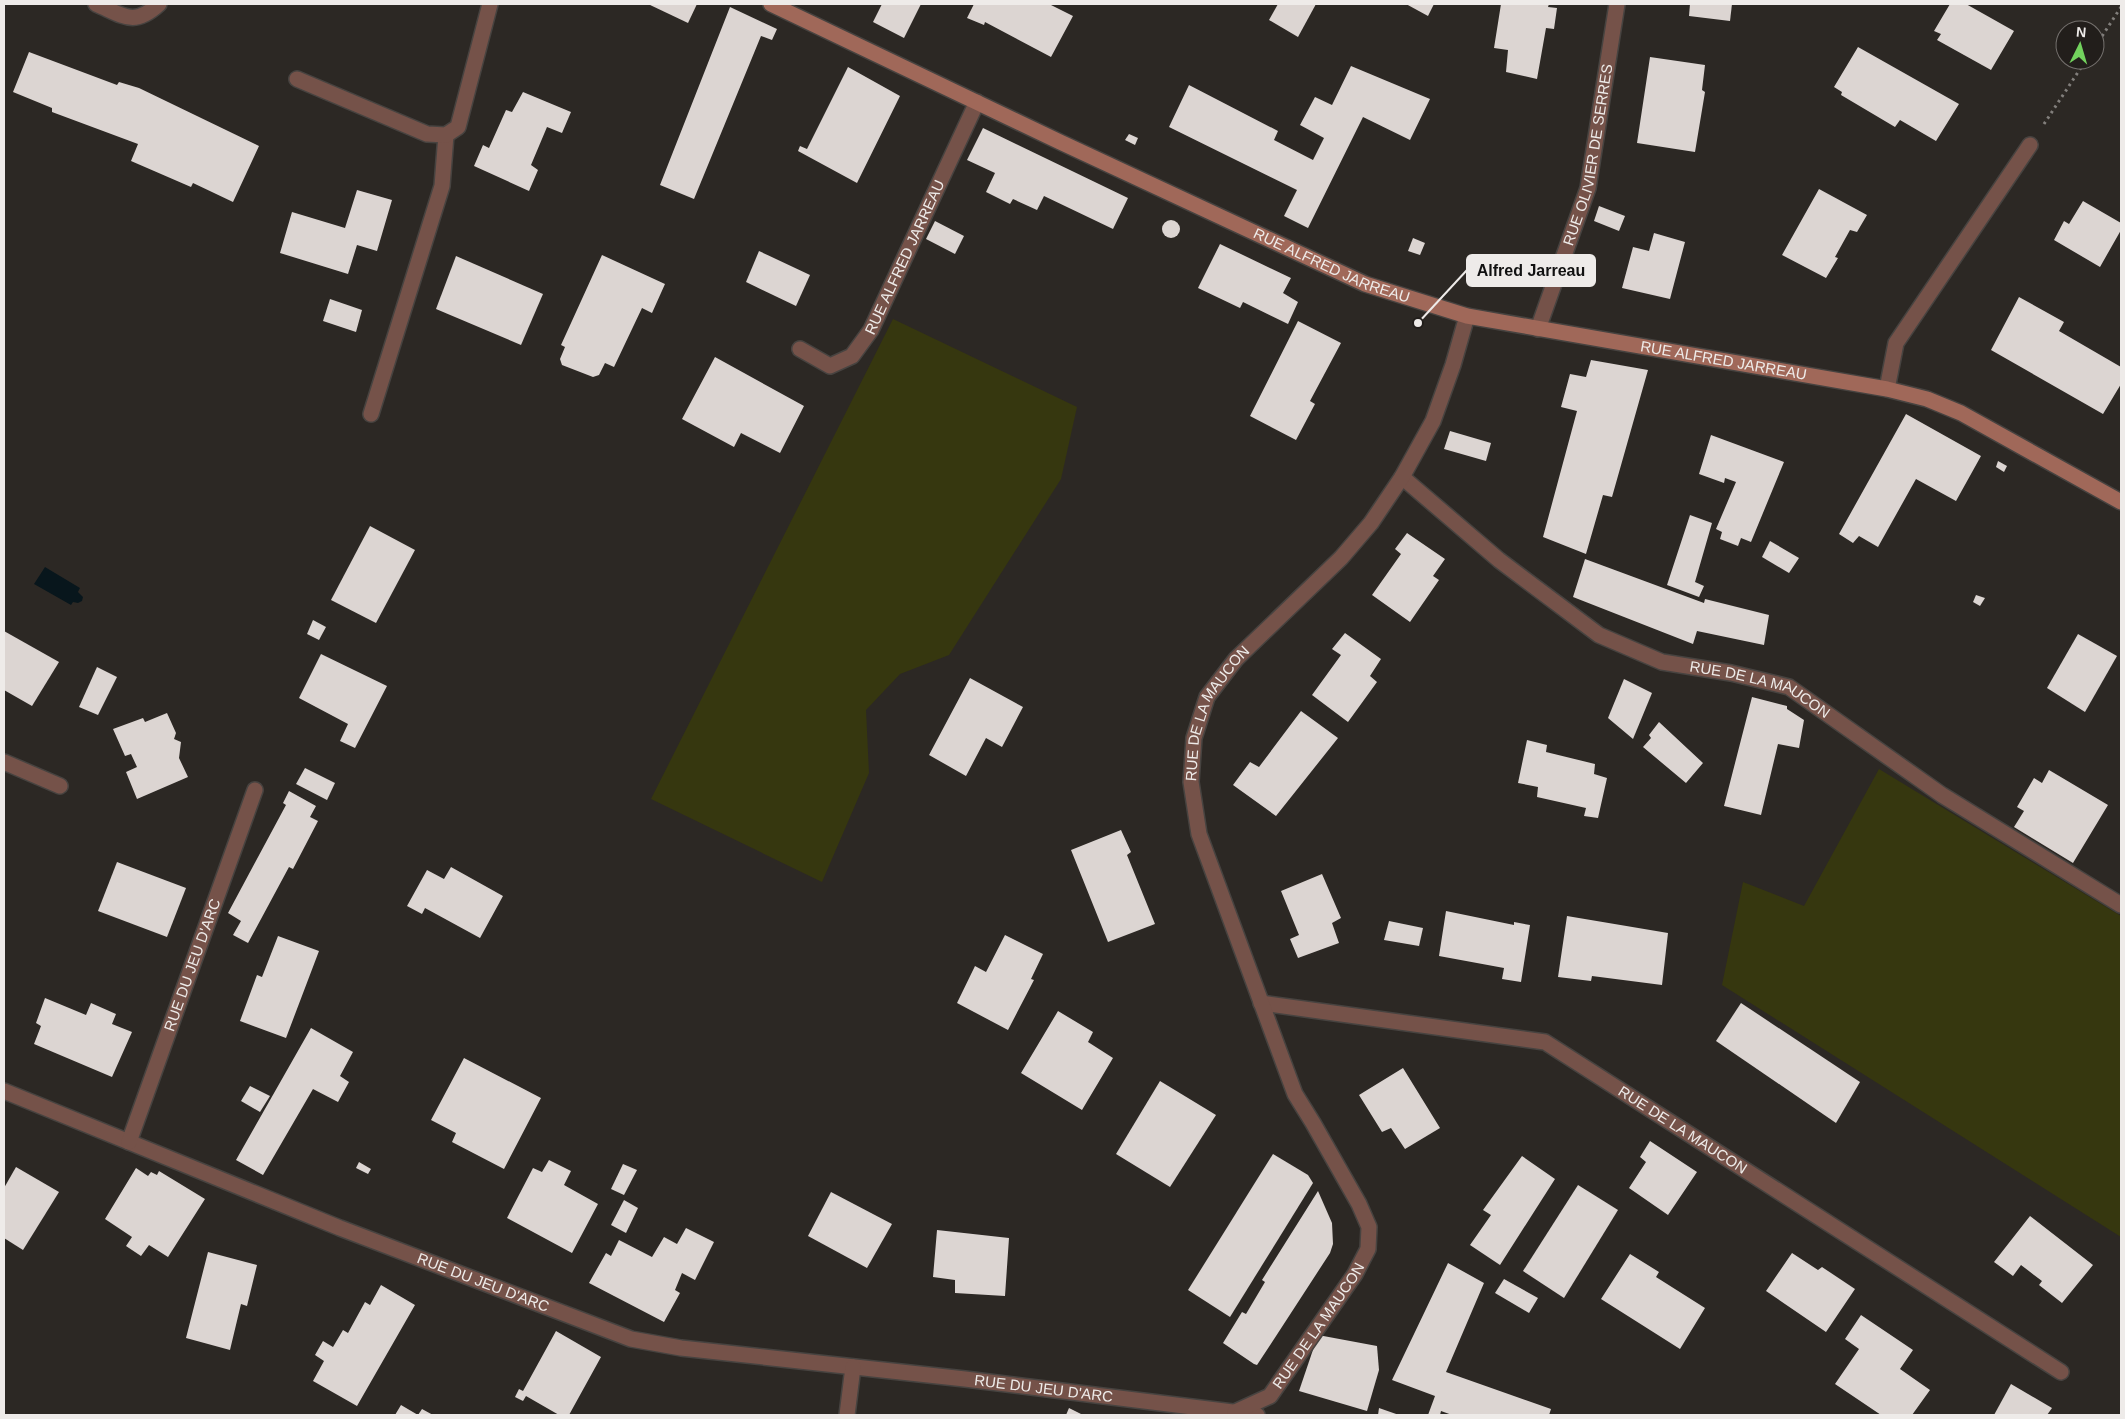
<svg xmlns="http://www.w3.org/2000/svg" width="2125" height="1419" viewBox="0 0 2125 1419" font-family="Arial,sans-serif">
	<rect width="100%" height="100%" fill="#2c2824"/>
	<!-- green -->
	<g fill="#36370f">
		<polygon points="893,319 1077,407 1061,479 949,655 900,674 866,710 869,773 822,882 651,799"/>
		<polygon points="1879,769 2121,916 2121,1237 1722,985 1743,882 1804,906"/>
	</g>
	<!-- water -->
	<polygon fill="#08161c" points="45,567 80,588 78,592 83,597 82,601 78,603 73,602 71,605 34,584"/>
	<!-- building -->
	<g fill="#dcd5d2">
		<polygon points="648,4 697,4 688,23"/>
		<polygon points="882,4 921,4 904,38 873,22"/>
		<polygon points="974,4 1049,4 1073,16 1051,57 985,22 984,25 967,18"/>
		<polygon points="1278,4 1316,4 1298,37 1269,20"/>
		<polygon points="1406,4 1434,4 1428,16"/>
		<polygon points="1501,4 1549,4 1548,7 1557,8 1554,29 1546,28 1537,79 1506,72 1508,50 1494,48"/>
		<polygon points="1690,4 1732,4 1730,21 1689,16"/>
		<polygon points="1950,4 1966,4 2014,31 1991,70 1937,40 1941,34 1934,31"/>
		<polygon points="730,7 777,29 772,40 761,36 694,199 660,185"/>
		<polygon points="1858,47 1959,104 1936,141 1900,120 1895,127 1841,95 1842,92 1834,87"/>
		<polygon points="29,52 117,85 119,82 139,88 259,146 233,202 193,183 191,187 131,161 138,144 52,112 52,108 13,92"/>
		<polygon points="1650,57 1705,65 1702,90 1705,92 1695,152 1637,143"/>
		<polygon points="1351,66 1430,99 1410,140 1363,117 1308,228 1284,216 1297,190 1169,127 1189,85 1278,131 1274,140 1313,160 1324,138 1300,125 1315,97 1332,105"/>
		<polygon points="848,67 900,96 857,183 798,151 800,146 807,149"/>
		<polygon points="523,92 571,112 562,133 547,127 531,165 538,170 529,191 474,166 483,145 489,148 506,110 512,112"/>
		<polygon points="983,128 1128,198 1113,229 1044,196 1037,210 1013,199 1010,204 986,192 995,173 967,160"/>
		<polygon points="1129,134 1138,138 1135,145 1125,140"/>
		<polygon points="1819,189 1867,215 1857,232 1850,230 1835,257 1838,258 1826,278 1782,255"/>
		<polygon points="357,190 392,200 377,251 357,245 348,274 280,253 292,212 345,228"/>
		<polygon points="2083,201 2121,223 2121,230 2100,267 2054,240 2064,221 2069,224"/>
		<polygon points="1599,206 1625,216 1619,231 1594,221"/>
		<circle cx="1171" cy="229" r="9"/>
		<polygon points="935,221 964,236 955,254 926,239"/>
		<polygon points="1654,233 1685,242 1670,299 1622,288 1633,247 1649,251"/>
		<polygon points="1413,238 1425,243 1420,255 1408,251"/>
		<polygon points="1220,244 1291,278 1283,293 1298,302 1288,324 1243,302 1240,308 1198,288"/>
		<polygon points="759,251 810,275 796,306 746,282"/>
		<polygon points="602,255 665,284 652,313 642,308 614,367 605,363 599,375 593,377 562,365 560,359 565,347 561,345"/>
		<polygon points="456,256 543,294 521,345 436,309"/>
		<polygon points="2019,297 2064,322 2059,331 2121,367 2121,384 2103,414 1991,350"/>
		<polygon points="330,299 362,310 356,332 323,321"/>
		<polygon points="1298,321 1341,343 1310,401 1315,404 1296,440 1250,416"/>
		<polygon points="715,357 804,406 780,453 741,433 734,447 682,419"/>
		<polygon points="1591,360 1648,370 1612,497 1603,495 1586,554 1543,537 1577,411 1561,407 1570,374 1586,377"/>
		<polygon points="1906,414 1981,456 1956,501 1916,479 1878,547 1859,536 1853,543 1839,534"/>
		<polygon points="1450,431 1491,443 1486,461 1444,449"/>
		<polygon points="1711,435 1784,462 1751,542 1741,538 1738,546 1720,539 1722,532 1716,529 1736,482 1725,478 1724,483 1699,474"/>
		<polygon points="1998,461 2007,466 2004,472 1996,467"/>
		<polygon points="1690,515 1712,523 1695,582 1704,586 1699,597 1667,585"/>
		<polygon points="370,526 415,550 376,623 331,600"/>
		<polygon points="1407,533 1445,559 1433,576 1439,580 1410,622 1372,595 1401,554 1395,549"/>
		<polygon points="1770,541 1799,558 1789,573 1762,557"/>
		<polygon points="1585,559 1704,603 1705,599 1769,615 1764,645 1697,631 1693,644 1573,597"/>
		<polygon points="1976,595 1985,598 1980,606 1973,602"/>
		<polygon points="313,620 326,627 319,640 307,634"/>
		<polygon points="4,631 59,662 32,706 4,690"/>
		<polygon points="1345,633 1381,659 1370,676 1377,682 1348,722 1312,695 1341,655 1332,649"/>
		<polygon points="2078,634 2117,656 2085,712 2047,688"/>
		<polygon points="321,654 387,686 355,748 340,741 348,724 299,698"/>
		<polygon points="97,667 117,677 98,715 79,707"/>
		<polygon points="970,678 1023,707 1002,747 986,738 966,776 929,755"/>
		<polygon points="1624,679 1652,693 1633,739 1608,718"/>
		<polygon points="1752,697 1787,706 1787,709 1804,720 1799,748 1778,744 1761,815 1724,806"/>
		<polygon points="1301,711 1338,738 1276,816 1233,785 1250,762 1259,767"/>
		<polygon points="167,713 176,733 174,739 181,742 179,758 188,777 137,799 126,772 137,767 131,754 125,756 113,729 143,718 145,722"/>
		<polygon points="1659,722 1703,763 1686,783 1643,747 1651,738 1649,735"/>
		<polygon points="1527,740 1547,745 1546,752 1595,764 1594,774 1607,778 1598,818 1584,816 1586,808 1537,797 1538,787 1518,783"/>
		<polygon points="305,768 335,783 327,800 296,784"/>
		<polygon points="2049,770 2108,805 2073,863 2014,827 2024,811 2017,807 2034,778 2042,783"/>
		<polygon points="289,791 316,806 310,817 318,821 293,869 289,867 248,943 233,935 241,921 228,913 286,805 283,803"/>
		<polygon points="1121,830 1131,852 1127,855 1155,924 1108,942 1071,850"/>
		<polygon points="117,862 186,888 167,937 98,911"/>
		<polygon points="451,867 503,896 480,938 425,908 422,914 407,906 427,870 444,879"/>
		<polygon points="1322,874 1341,918 1332,923 1339,943 1298,958 1290,939 1299,935 1281,891"/>
		<polygon points="1446,911 1514,925 1514,922 1530,925 1521,982 1502,979 1504,968 1439,956"/>
		<polygon points="1567,916 1668,933 1662,985 1592,976 1591,981 1558,977"/>
		<polygon points="1389,921 1423,928 1419,946 1384,940"/>
		<polygon points="1005,935 1043,954 1031,979 1034,980 1008,1030 957,1003 975,966 986,972"/>
		<polygon points="278,936 319,951 286,1038 240,1021 257,975 262,977"/>
		<polygon points="45,998 86,1015 91,1003 116,1014 112,1024 132,1032 112,1077 34,1044 41,1026 36,1023"/>
		<polygon points="1741,1003 1860,1082 1836,1123 1716,1041"/>
		<polygon points="1058,1011 1093,1032 1088,1042 1113,1058 1082,1110 1021,1073"/>
		<polygon points="311,1028 353,1052 340,1076 349,1082 338,1102 313,1089 263,1175 236,1160"/>
		<polygon points="464,1058 541,1098 504,1169 452,1142 456,1133 431,1120"/>
		<polygon points="1403,1068 1440,1128 1405,1149 1391,1128 1382,1132 1359,1095"/>
		<polygon points="1160,1081 1216,1115 1170,1187 1116,1154"/>
		<polygon points="250,1086 270,1096 260,1112 241,1101"/>
		<polygon points="1650,1141 1697,1172 1668,1215 1629,1188 1646,1162 1640,1157"/>
		<polygon points="1273,1154 1308,1175 1313,1183 1230,1317 1188,1290"/>
		<polygon points="1522,1156 1555,1179 1500,1265 1470,1245 1491,1215 1483,1210"/>
		<polygon points="549,1160 571,1171 564,1185 598,1204 572,1253 507,1218 533,1168 542,1172"/>
		<polygon points="359,1162 371,1169 368,1174 356,1168"/>
		<polygon points="623,1164 637,1170 624,1195 611,1189"/>
		<polygon points="16,1167 59,1192 23,1250 4,1238 4,1188"/>
		<polygon points="136,1168 148,1176 151,1172 157,1175 159,1171 205,1199 168,1257 149,1245 141,1256 126,1246 132,1237 105,1219"/>
		<polygon points="1578,1185 1618,1210 1564,1298 1523,1271"/>
		<polygon points="1318,1191 1332,1223 1333,1244 1330,1253 1278,1333 1257,1365 1254,1364 1223,1343 1242,1312 1246,1314 1265,1282 1262,1280"/>
		<polygon points="831,1192 892,1224 867,1268 808,1236"/>
		<polygon points="624,1200 638,1208 626,1233 611,1225"/>
		<polygon points="2030,1216 2093,1265 2062,1303 2039,1285 2042,1281 2021,1265 2013,1276 1994,1262"/>
		<polygon points="686,1228 714,1242 695,1280 682,1273 675,1290 680,1293 664,1322 589,1283 606,1253 611,1256 619,1240 652,1257 664,1237 677,1244"/>
		<polygon points="937,1230 1009,1238 1005,1296 955,1293 955,1280 933,1277"/>
		<polygon points="208,1252 257,1265 247,1306 241,1304 230,1350 186,1338"/>
		<polygon points="1792,1253 1818,1270 1822,1267 1855,1289 1826,1332 1766,1291"/>
		<polygon points="1630,1254 1659,1272 1656,1277 1705,1308 1680,1349 1601,1299"/>
		<polygon points="1448,1263 1484,1283 1446,1372 1551,1409 1549,1415 1452,1415 1441,1411 1440,1415 1428,1415 1435,1396 1392,1380"/>
		<polygon points="1504,1279 1538,1298 1529,1313 1495,1293"/>
		<polygon points="381,1285 415,1305 357,1406 313,1381 324,1361 315,1355 323,1341 333,1347 343,1330 348,1333 365,1302 370,1305"/>
		<polygon points="1861,1315 1913,1350 1900,1369 1930,1390 1912,1415 1881,1415 1835,1384 1859,1349 1845,1339"/>
		<polygon points="556,1331 601,1357 569,1415 559,1415 526,1396 523,1401 515,1397 519,1389 523,1391"/>
		<polygon points="1318,1335 1377,1346 1379,1370 1367,1411 1299,1391"/>
		<polygon points="2011,1384 2052,1408 2047,1415 1994,1415"/>
		<polygon points="401,1405 418,1415 422,1409 433,1415 395,1415"/>
		<polygon points="1069,1408 1083,1415 1066,1415"/>
		<polygon points="1379,1408 1399,1415 1378,1415"/>
	</g>
	<g fill="none" stroke-linecap="round" stroke-linejoin="round">
		<!-- lane casing -->
		<g stroke="#474340" stroke-width="18">
			<g id="lane">
				<polyline points="371,414 442,186 446,135"/>
				<path id="s1" d="M1402,477l97,83 100,75 63,27 69,11 58,14 153,108 179,110"/>
				<polyline points="4,762 60,786"/>
			</g>
		</g>
		<!-- street casing -->
		<g stroke="#474340" stroke-width="18">
			<g id="street">
				<path d="M96,4c28,12 38,23 63,0"/>
				<polyline points="297,79 427,134 446,135 458,127 490,4"/>
				<path id="s2" d="M1538,329l50,-141 29,-184"/>
				<path id="s3" d="M800,349l30,17 22,-10 19,-26 106,-228"/>
				<polyline points="1887,389 1896,343 2030,145"/>
				<path id="s4" d="M1261,1003l284,39 516,330"/>
				<path id="s5" d="M4,1091l336,137 291,111 50,9 284,31 292,36"/>
				<path id="s6" d="M129,1142l126,-352"/>
				<path id="s7" d="M1235,1412l35,-16 85,-122 13,-25 1,-22 -10,-23 -46,-81 -18,-29 -96,-260 -8,-52 3,-44 13,-41 29,-38 105,-101 30,-35 31,-46 31,-56 20,-56 14,-49"/>
				<polyline points="847,1415 853,1367"/>
			</g>
		</g>
		<!-- secondary casing -->
		<g stroke="#474340" stroke-width="18">
			<g id="secondary">
				<path id="s8" d="M771,4l289,138 305,142 102,32 420,73 40,10 34,14 160,89"/>
			</g>
		</g>
		<!-- path -->
		<g stroke="#827f7c" stroke-width="3" stroke-dasharray="2.5 4" stroke-linecap="butt">
			<polyline points="2095,47 2121,7"/>
			<polyline points="2044,124 2086,60"/>
		</g>
		<!-- lane -->
		<use href="#lane" stroke="#755249" stroke-width="15"/>
		<!-- street -->
		<use href="#street" stroke="#755249" stroke-width="15"/>
		<!-- secondary -->
		<use href="#secondary" stroke="#a06859" stroke-width="15"/>
	</g>
	<g text-anchor="middle" stroke-width="5" stroke-linejoin="round" paint-order="stroke">
		<!-- street labels -->
		<g font-size="15" fill="#eeebe9" stroke="#221e1b">
			<text dy="5" stroke="none"><textPath href="#s2" startOffset="182">RUE OLIVIER DE SERRES</textPath></text>
			<text dy="5" stroke="none"><textPath href="#s3" startOffset="171">RUE ALFRED JARREAU</textPath></text>
			<text dy="5" stroke="none"><textPath href="#s8" startOffset="619">RUE ALFRED JARREAU</textPath></text>
			<text dy="5" stroke="none"><textPath href="#s8" startOffset="1024">RUE ALFRED JARREAU</textPath></text>
			<text dy="5" stroke="none"><textPath href="#s1" startOffset="424">RUE DE LA MAUCON</textPath></text>
			<text dy="5" stroke="none"><textPath href="#s7" startOffset="795">RUE DE LA MAUCON</textPath></text>
			<text dy="5" stroke="none"><textPath href="#s6" startOffset="188">RUE DU JEU D'ARC</textPath></text>
			<text dy="5" stroke="none"><textPath href="#s4" startOffset="450">RUE DE LA MAUCON</textPath></text>
			<text dy="5" stroke="none"><textPath href="#s5" startOffset="516">RUE DU JEU D'ARC</textPath></text>
			<text dy="5" stroke="none"><textPath href="#s7" startOffset="124">RUE DE LA MAUCON</textPath></text>
			<text dy="5" stroke="none"><textPath href="#s5" startOffset="1090">RUE DU JEU D'ARC</textPath></text>
		</g>
	</g>
	<!-- callouts -->
	<path fill="none" stroke="#eeebe9" stroke-width="2" d="M1418 323L1467 270"/>
	<circle fill="#eeebe9" stroke="#221e1b" stroke-width="2" cx="1418" cy="323" r="5"/>
	<rect fill="#eeebe9" stroke="#eeebe9" stroke-width="2" x="1467" y="255" width="128" height="31" rx="5"/>
	<g font-size="16" text-anchor="middle" font-weight="bold" fill="#111">
		<text x="1531" y="276">Alfred Jarreau</text>
	</g>
	<!-- border -->
	<rect width="2125" height="1419" fill="none" stroke="#eeebe9" stroke-width="10"/>
	<!-- north arrow -->
	<g transform="translate(2080 45) rotate(5)"><circle r="24" fill="#221e1b" stroke="#74706d"/>
	<path d="M0-4L9 19L0 12L-9 19Z" fill="#72d25d"/>
	<text y="-8" font-size="14" font-weight="bold" text-anchor="middle" fill="#eeebe9">N</text>
	</g>
</svg>
